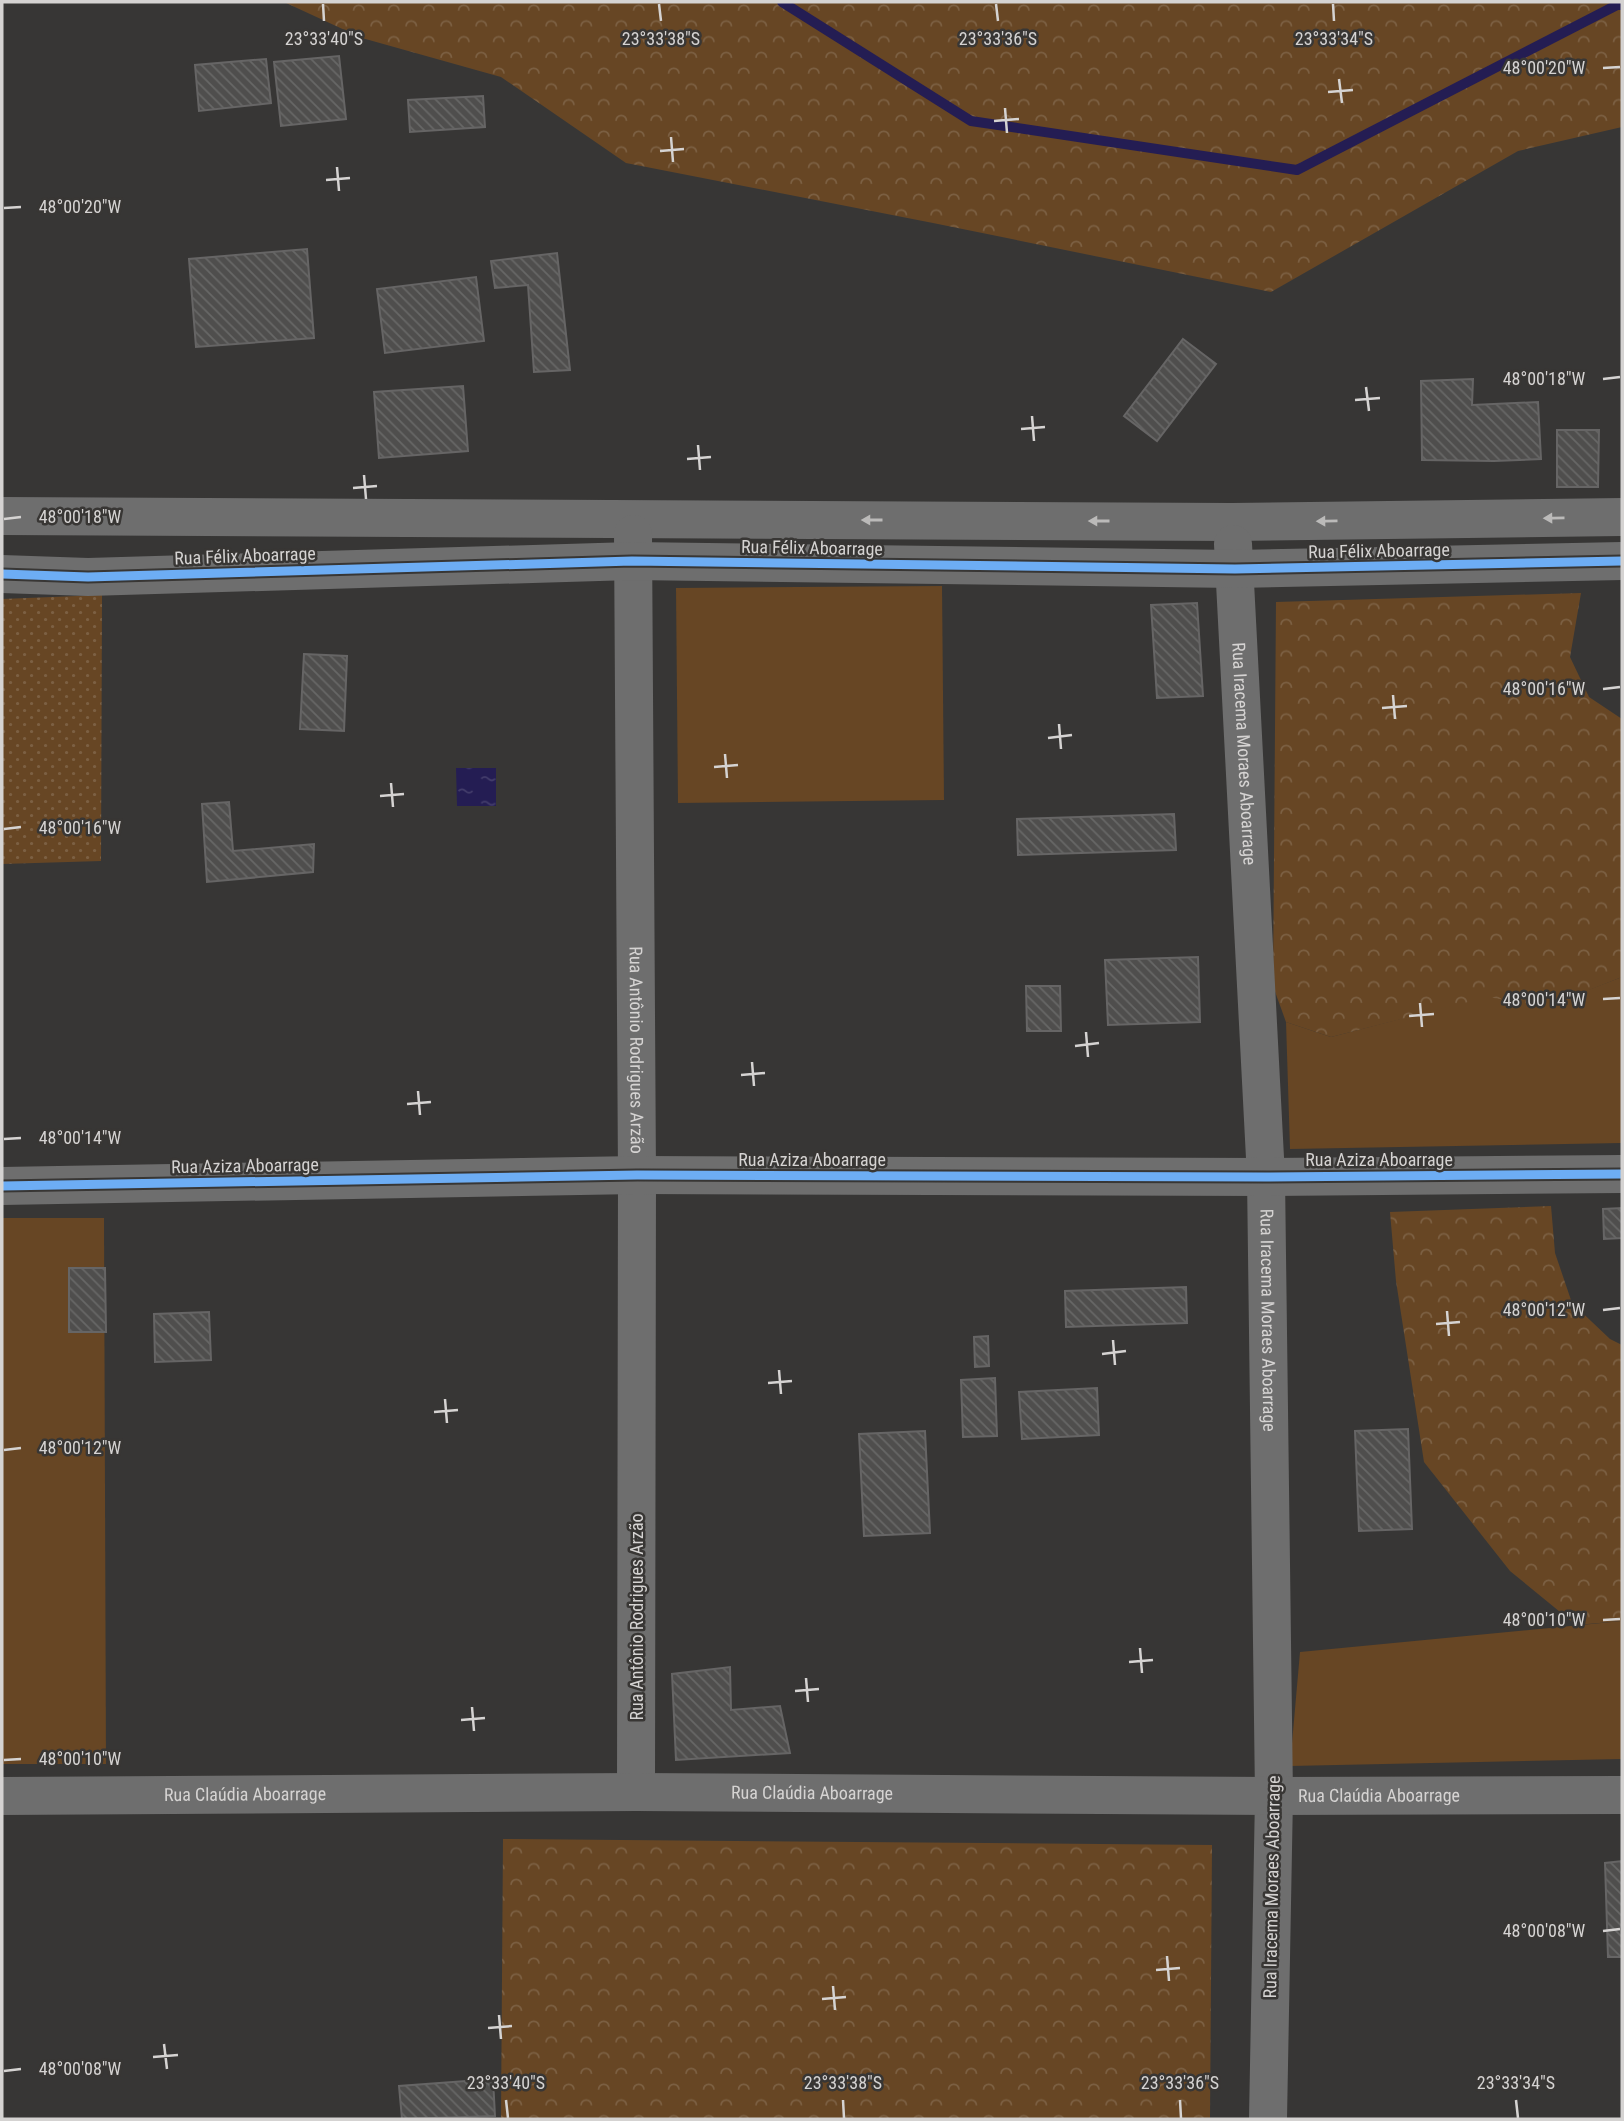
<svg xmlns="http://www.w3.org/2000/svg" width="1624" height="2121" viewBox="0 0 1624 2121" font-family="'Roboto Condensed',sans-serif">
	<defs>
		<pattern id="forest-crowns" width="20" height="18" patternUnits="userSpaceOnUse" patternTransform="scale(1.75)"><rect width="20" height="18" fill="#674624"/><path d="M2 6a3 3 0 1 1 6 0M12 15a3 3 0 1 1 6 0" fill="none" stroke="#7c6043"/></pattern>
		<pattern id="park-dots" width="8" height="8" patternUnits="userSpaceOnUse" patternTransform="scale(1.75)"><rect width="8" height="8" fill="#674624"/><path d="M2 2h.1M6 6h.1" fill="none" stroke="#7c6043" stroke-width="1.8" stroke-linecap="round"/></pattern>
		<pattern id="water-ripples" width="26" height="14" patternUnits="userSpaceOnUse" patternTransform="scale(1.75)"><rect width="26" height="14" fill="#241d53"/><path d="M2 4q2-2 4 0t4 0M15 11q2-2 4 0t4 0" fill="none" stroke="#433d6b"/></pattern>
		<pattern id="building-back-hatch" width="6" height="6" patternUnits="userSpaceOnUse" patternTransform="scale(1.75)"><rect width="6" height="6" fill="#4f4e4d"/><path d="M-1 5l2 2M0 0l6 6M5-1l2 2" fill="none" stroke="#676766"/></pattern>
	</defs>
	<rect width="100%" height="100%" fill="#373635"/>
	<!-- green -->
	<g fill="#674624">
		<polygon points="942,586 944,800 678,803 676,588"/>
		<polygon points="1622,977 1622,1143 1290,1149 1286,1022 1331,1037 1488,996 1546,1006"/>
		<polygon points="2,1218 104,1218 106,1764 2,1764"/>
		<polygon points="1622,1621 1622,1759 1290,1766 1300,1652"/>
	</g>
	<!-- forest -->
	<g fill="url(#forest-crowns)">
		<polygon points="284,2 1622,2 1622,127 1518,151 1271,292 933,223 626,163 501,77 362,38"/>
		<polygon points="1581,593 1570,657 1589,697 1622,719 1622,977 1546,1007 1488,997 1331,1037 1286,1022 1273,986 1276,602"/>
		<polygon points="1551,1206 1555,1253 1572,1303 1610,1339 1622,1345 1622,1621 1576,1625 1510,1571 1424,1462 1396,1281 1390,1212"/>
		<polygon points="503,1839 1212,1845 1210,2119 501,2119"/>
	</g>
	<!-- park -->
	<polygon fill="url(#park-dots)" points="102,595 101,861 2,864 2,599"/>
	<!-- water -->
	<polygon fill="url(#water-ripples)" points="456,768 496,768 496,806 457,806"/>
	<g fill="none" stroke-linecap="round" stroke-linejoin="round">
		<!-- stream -->
		<polyline stroke="#241d53" stroke-width="10" points="782,2 971,121 1297,170 1617,5 1622,5"/>
	</g>
	<!-- building -->
	<g fill="url(#building-back-hatch)" stroke="#666565" stroke-width="2">
		<polygon points="339,56 346,119 281,126 274,62"/>
		<polygon points="266,59 271,103 199,111 195,65"/>
		<polygon points="483,96 485,127 410,132 408,100"/>
		<polygon points="307,249 314,338 196,347 189,259"/>
		<polygon points="557,253 570,370 534,372 528,285 495,288 491,261"/>
		<polygon points="476,277 484,341 385,353 377,289"/>
		<polygon points="1183,339 1216,364 1157,441 1124,416"/>
		<polygon points="1473,379 1472,405 1538,402 1541,459 1494,461 1422,460 1421,381"/>
		<polygon points="463,386 468,451 379,458 374,392"/>
		<polygon points="1557,430 1599,430 1598,487 1557,487"/>
		<polygon points="1197,603 1203,696 1157,698 1151,605"/>
		<polygon points="304,654 347,656 344,731 300,729"/>
		<polygon points="229,802 233,851 314,844 313,872 207,882 202,804"/>
		<polygon points="1174,814 1176,850 1018,855 1017,819"/>
		<polygon points="1198,957 1200,1022 1108,1025 1105,960"/>
		<polygon points="1026,986 1060,986 1061,1031 1027,1031"/>
		<polygon points="1622,1208 1622,1238 1604,1239 1603,1209"/>
		<polygon points="69,1268 105,1268 106,1332 69,1332"/>
		<polygon points="1186,1287 1187,1323 1066,1327 1065,1291"/>
		<polygon points="209,1312 211,1360 155,1362 154,1314"/>
		<polygon points="988,1336 989,1366 975,1367 974,1337"/>
		<polygon points="995,1378 997,1436 963,1437 961,1380"/>
		<polygon points="1097,1388 1099,1435 1022,1439 1019,1392"/>
		<polygon points="1408,1429 1412,1529 1359,1531 1355,1431"/>
		<polygon points="925,1431 930,1533 864,1536 859,1434"/>
		<polygon points="730,1667 731,1710 780,1706 790,1753 676,1760 672,1674"/>
		<polygon points="1622,1861 1622,1957 1608,1957 1605,1863"/>
		<polygon points="493,2079 495,2116 402,2119 399,2086"/>
	</g>
	<g fill="none" stroke-linecap="round" stroke-linejoin="round">
		<!-- minor -->
		<g stroke="#6e6e6e" stroke-width="38">
			<polyline points="2,516 1232,522 1622,517"/>
			<path id="s1" d="M633,534l4,641 -1,617"/>
			<path id="s2" d="M1233,544l33,633 8,619 -6,323"/>
			<polyline points="2,574 88,577 632,561 1235,569 1622,561"/>
			<polyline points="2,1186 637,1175 1266,1177 1622,1174"/>
			<path id="s3" d="M2,1796l634,-4 638,4 348,-1"/>
		</g>
		<!-- cycleway casing -->
		<g stroke="#383634" stroke-width="13">
			<g id="cycleway">
				<polyline points="2,574 88,577 632,561 1235,569 1622,561"/>
				<polyline points="2,1186 637,1175 1266,1177 1622,1174"/>
			</g>
		</g>
		<!-- cycleway -->
		<use href="#cycleway" stroke="#6dadf4" stroke-width="9"/>
	</g>
	<!-- one-way arrows -->
	<defs><path id="oneway-solid" d="M-6-.8H1V-3.2L6.5 0L1 3.2V.8H-6Z" transform="scale(1.75)"/></defs>
	<g fill="#bbbab9">
		<use href="#oneway-solid" transform="translate(1554 518) rotate(179)"/>
		<use href="#oneway-solid" transform="translate(872 520) rotate(-180)"/>
		<use href="#oneway-solid" transform="translate(1099 521) rotate(-180)"/>
		<use href="#oneway-solid" transform="translate(1327 521) rotate(179)"/>
	</g>
	<!-- ticks -->
	<path fill="none" stroke="#d5d3d2" stroke-width="2.5" d="M323,4l1,17M659,4l2,17M996,4l2,17M1333,4l1,17M1603,68l17,-1M1339,79l3,24M1328,92l25,-2M1005,108l2,25M994,121l25,-2M671,137l2,25M660,151l24,-2M337,167l2,24M326,180l24,-2M4,208l17,-1M1603,379l17,-2M1366,387l3,24M1355,400l25,-2M1032,416l2,25M1021,429l24,-2M698,445l2,25M687,459l24,-2M364,475l2,24M353,488l24,-2M4,519l17,-2M1603,689l17,-2M1393,695l2,24M1382,708l25,-2M1059,724l2,25M1048,738l24,-3M725,754l2,24M714,767l24,-2M391,783l2,24M380,796l24,-2M4,829l17,-2M1603,999l17,-1M1420,1003l2,24M1409,1016l25,-2M1086,1032l2,25M1075,1046l24,-3M752,1062l2,24M741,1075l24,-2M418,1091l2,24M407,1104l24,-2M4,1139l17,-1M1603,1310l17,-2M1447,1311l2,25M1436,1324l24,-2M1113,1340l2,25M1102,1354l24,-3M779,1370l2,24M768,1383l24,-2M445,1399l2,24M434,1412l24,-2M4,1450l17,-2M1603,1620l17,-1M1140,1648l2,25M1129,1662l24,-2M806,1678l2,24M795,1691l24,-2M472,1707l2,24M461,1720l24,-2M4,1760l17,-1M1603,1931l17,-2M1167,1956l2,25M1156,1970l24,-2M833,1986l2,24M822,1999l24,-2M499,2015l2,24M488,2028l24,-2M164,2044l3,25M153,2057l25,-2M4,2071l17,-2M506,2100l2,18M843,2100l1,18M1180,2100l1,18M1516,2100l2,18"/>
	<g text-anchor="middle" stroke-width="5" stroke-linejoin="round" paint-order="stroke">
		<!-- street labels -->
		<g font-size="18" fill="#d5d3d2" stroke="#383634">
			<text transform="translate(812 548) rotate(1)" y="6">Rua Félix Aboarrage</text>
			<text transform="translate(1379 551) rotate(-1)" y="6">Rua Félix Aboarrage</text>
			<text transform="translate(245 556) rotate(-2)" y="6">Rua Félix Aboarrage</text>
			<text dy="6" stroke="none"><textPath href="#s2" startOffset="210">Rua Iracema Moraes Aboarrage</textPath></text>
			<text dy="6" stroke="none"><textPath href="#s1" startOffset="516">Rua Antônio Rodrigues Arzão</textPath></text>
			<text x="812" y="1166">Rua Aziza Aboarrage</text>
			<text x="1379" y="1166">Rua Aziza Aboarrage</text>
			<text transform="translate(245 1166) rotate(-1)" y="6">Rua Aziza Aboarrage</text>
			<text dy="6" stroke="none"><textPath href="#s2" startOffset="777">Rua Iracema Moraes Aboarrage</textPath></text>
			<text transform="translate(637 1617) rotate(-90)" y="6">Rua Antônio Rodrigues Arzão</text>
			<text dy="6" stroke="none"><textPath href="#s3" startOffset="810">Rua Claúdia Aboarrage</textPath></text>
			<text dy="6" stroke="none"><textPath href="#s3" startOffset="243">Rua Claúdia Aboarrage</textPath></text>
			<text dy="6" stroke="none"><textPath href="#s3" startOffset="1377">Rua Claúdia Aboarrage</textPath></text>
			<text transform="translate(1272 1887) rotate(-89)" y="6">Rua Iracema Moraes Aboarrage</text>
		</g>
	</g>
	<g font-size="18" text-anchor="middle" fill="#d5d3d2" stroke="#383634" stroke-width="5" stroke-linejoin="round" paint-order="stroke">
		<text x="324" y="45">23°33'40"S</text>
		<text x="661" y="45">23°33'38"S</text>
		<text x="998" y="45">23°33'36"S</text>
		<text x="1334" y="45">23°33'34"S</text>
		<text x="1544" y="74">48°00'20"W</text>
		<text x="80" y="213">48°00'20"W</text>
		<text x="1544" y="385">48°00'18"W</text>
		<text x="80" y="523">48°00'18"W</text>
		<text x="1544" y="695">48°00'16"W</text>
		<text x="80" y="834">48°00'16"W</text>
		<text x="1544" y="1006">48°00'14"W</text>
		<text x="80" y="1144">48°00'14"W</text>
		<text x="1544" y="1316">48°00'12"W</text>
		<text x="80" y="1454">48°00'12"W</text>
		<text x="1544" y="1626">48°00'10"W</text>
		<text x="80" y="1765">48°00'10"W</text>
		<text x="1544" y="1937">48°00'08"W</text>
		<text x="80" y="2075">48°00'08"W</text>
		<text x="506" y="2089">23°33'40"S</text>
		<text x="843" y="2089">23°33'38"S</text>
		<text x="1180" y="2089">23°33'36"S</text>
		<text x="1516" y="2089">23°33'34"S</text>
	</g>
	<!-- border -->
	<rect width="1624" height="2121" fill="none" stroke="#d5d3d2" stroke-width="7"/>
</svg>
